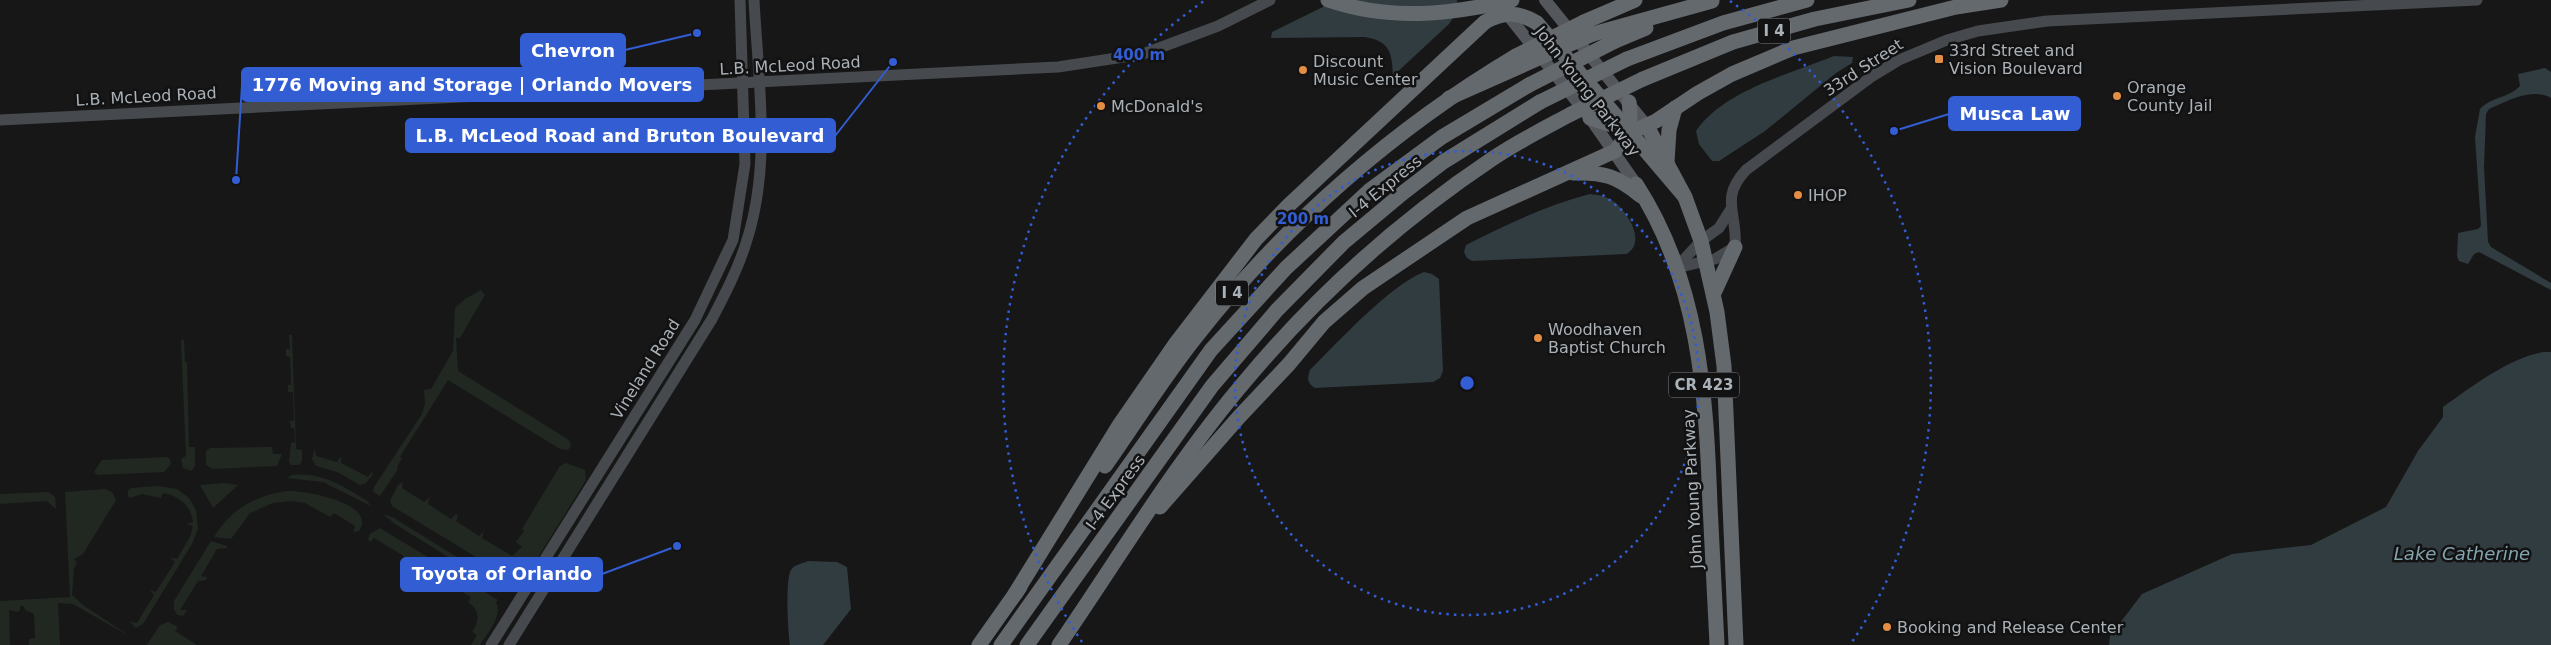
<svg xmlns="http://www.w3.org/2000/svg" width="2551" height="645" viewBox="0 0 2551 645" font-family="'DejaVu Sans',sans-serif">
	<rect width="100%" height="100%" fill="#171718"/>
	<!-- green -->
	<g fill="#212821">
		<polygon points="481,290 485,295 460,338 456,338 458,371 569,440 571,446 568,450 560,449 448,380 400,457 402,458 397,467 398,469 380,496 373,492 374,487 422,414 425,404 424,390 431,389 453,351 455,308 465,299"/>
		<polygon points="289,335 292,335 296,449 302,450 302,462 299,465 291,465 289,462 291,443 295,442 294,428 291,428 290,421 294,421 293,392 288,392 288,385 291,385 290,357 286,356 286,349 290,349"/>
		<polygon points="181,340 184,340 185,362 187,362 189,447 195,447 195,466 191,471 183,468 181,459 186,456"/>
		<polygon points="272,447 273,454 282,454 277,466 213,469 206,465 206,451 210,448"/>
		<polygon points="315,449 316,456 337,462 341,456 341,463 368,477 372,472 373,474 366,483 360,485 337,472 316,466 312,459"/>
		<polygon points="167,457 170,459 171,464 164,472 98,475 94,472 102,460"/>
		<polygon points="566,463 585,470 586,480 529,572 527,575 524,573 511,578 392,506 390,501 398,485 403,482 402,488 424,502 430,497 428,504 451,519 456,514 458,516 456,521 479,536 484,531 482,538 512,556 522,547 516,542 524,531 522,529 560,466"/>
		<path d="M292,475c30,-3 51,11 75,26l4,5 -48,-24 -36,-4z"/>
		<polygon points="224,483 238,485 213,508 200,485"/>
		<path d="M157,486l20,3 12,9 7,12 2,18 -6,16 -49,80 -7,4 -6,-6 7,1 17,-28 -4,-5 6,2 19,-30 -5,-5 7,2 13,-22 3,-11 -7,-2 7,-2c-2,-17 -14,-26 -30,-29l-2,5 -19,-4 -12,4 -2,-2v-5l3,-3z"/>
		<polygon points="105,489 112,492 116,500 83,554 74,559 77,563 74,568 72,595 83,605 131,637 73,604 58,603 60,645 29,645 29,639 35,638 34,614 25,610 24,606 20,606 20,610 17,612 9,610 10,645 0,645 0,601 70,597 65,492"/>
		<path d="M287,491c17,-1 91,12 72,40l-6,1 2,-6 -21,-13 -4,4 -25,-14 -14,-2 -18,2 -23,10 -19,26 -17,-2c16,-27 42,-42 73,-46z"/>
		<polygon points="48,492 55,497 56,509 47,501 0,504 0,494"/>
		<polygon points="383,514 394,518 500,584 505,589 495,586 395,524"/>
		<path d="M380,528l118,72 -2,2c7,15 -9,31 -16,43h-9l6,-10 -5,-3c8,-11 8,-22 -4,-30l3,-5 -30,-18 -4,4h-2l2,-7 -27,-16 -3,4h-4l1,-8 -30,-18 -4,4 -2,-3 2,-5z"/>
		<polygon points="211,541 227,546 227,548 217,549 201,576 207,577 206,580 198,581 180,610 187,610 183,616 178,615 174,610 174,601"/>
		<polygon points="168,622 178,627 175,631 197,645 147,645 160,625"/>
	</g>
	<!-- water -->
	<g fill="#313c40">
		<path d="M1337,0h120v1l-1,12 -7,11 -56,52c-1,-24 -3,-35 -29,-39l-93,1 1,-6z"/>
		<path d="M1834,56l19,1 -1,6 -16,10 -71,58 -46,30h-7l-13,-17 -3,-13c28,-41 94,-57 138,-75z"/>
		<path d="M2545,68l6,4v26c-19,-11 -44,3 -62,11l-3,5 -2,53 4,75 3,5 60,36v7l-72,-38 -5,2 -6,10 -9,-3 -2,-5 1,-23 20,-4 3,-3 -6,-89 5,-28c11,-12 29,-11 40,-23l-2,-12z"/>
		<path d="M1590,194c8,1 16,2 23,7 15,11 34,42 13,53l-154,7 -5,-3 -3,-6 2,-7c40,-20 81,-40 124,-51z"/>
		<path d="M1424,272l8,2 7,5 4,92 -3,7 -7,4 -118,6c-8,-5 -8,-9 -5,-18 28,-28 79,-84 114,-98z"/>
		<path d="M2544,352h7v293h-442l1,-9 32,-42 90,-40 79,-9 75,-38 32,-56 25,-34v-10c27,-19 67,-50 101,-55z"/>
		<path d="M808,561l29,1 10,5 4,42 -28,36h-33c-2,-13 -5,-65 1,-75 4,-6 11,-6 17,-9z"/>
	</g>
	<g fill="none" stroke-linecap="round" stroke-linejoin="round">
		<!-- secondary -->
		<g stroke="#46494d" stroke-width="11">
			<polyline points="0,120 1058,67 1143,54 1218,26 1270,0"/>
			<path d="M1676,268l39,-9 20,-12c3,-34 -16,-48 11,-77l125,-93 28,-17 48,-20 31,-9 69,-10 430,-21"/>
			<polyline points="1676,268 1701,241 1719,228 1731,209"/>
			<polyline points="491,645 695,320 733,240 745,164 740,0"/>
			<path d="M509,645l203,-326c13,-25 26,-50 34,-76 26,-78 12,-164 8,-243"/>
		</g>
		<!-- primary -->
		<g stroke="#54575c" stroke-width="12">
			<polyline points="1545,0 1647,126"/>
			<polyline points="1503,9 1590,118 1636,184"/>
		</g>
		<!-- highway -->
		<g stroke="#64696e" stroke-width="15">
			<polyline points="1584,22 1635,0"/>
			<polyline points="1593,34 1712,1"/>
			<polyline points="1615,41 1646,28"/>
			<polyline points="1627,59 1723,23 1807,0"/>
			<polyline points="1643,79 1733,42 1815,19 1909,0"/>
			<polyline points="1590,118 1628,130 1638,129 1656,121 1698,93 1732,74 1793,48 1956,7 2001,0"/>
			<polyline points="1647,126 1685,197 1701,241 1717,312 1724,366 1736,645"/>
			<polyline points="1667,162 1669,130 1675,108"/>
			<path d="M1573,173c31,-1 44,3 68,23"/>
			<path d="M1636,184c63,97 70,208 74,321 2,46 5,93 7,140"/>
			<polyline points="1714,293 1735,247"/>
			<path d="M1105,466c31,-44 60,-91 94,-133 87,-110 196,-205 317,-277"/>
			<path d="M1160,507l79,-90 50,-53 35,-42 39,-34 104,-70 148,-67c13,-14 17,-30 14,-49"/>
			<path d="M1015,594l105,-170 56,-81 80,-104 33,-34 196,-183c19,-11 34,-10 52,1l148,174"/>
			<polyline points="979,645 1020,587"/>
			<polyline points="1001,645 1211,350 1286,268 1370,190 1442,137 1529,85"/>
			<polyline points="1027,645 1212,386 1277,310 1344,242 1404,192 1443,162 1540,102"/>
			<path d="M1059,645c61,-89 117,-183 187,-265 71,-85 155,-160 246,-221 25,-17 53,-31 79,-45"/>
		</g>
		<!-- highway-bridge -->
		<g stroke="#64696e" stroke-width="15">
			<path d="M1328,0c62,21 121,15 184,0"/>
			<polyline points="1516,56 1584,22"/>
			<polyline points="1529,85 1615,41"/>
			<polyline points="1449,98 1593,34"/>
			<polyline points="1540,102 1627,59"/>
			<polyline points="1571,114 1643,79"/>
		</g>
	</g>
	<!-- distance rings -->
	<g fill="none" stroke="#325dd3" stroke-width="2.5" stroke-dasharray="2.5 5">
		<circle cx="1467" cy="383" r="232"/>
		<path d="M1082 642A464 464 0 0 1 1204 1M1730 1A464 464 0 0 1 1852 642"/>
	</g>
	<!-- markers -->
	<g fill="#e48d43" stroke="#121213" stroke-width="2">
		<rect x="1934" y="54" width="10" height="10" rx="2.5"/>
		<circle cx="1303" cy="70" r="5"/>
		<circle cx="2117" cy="96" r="5"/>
		<circle cx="1101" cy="106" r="5"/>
		<circle cx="1798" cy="195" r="5"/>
		<circle cx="1538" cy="338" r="5"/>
		<circle cx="1887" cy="627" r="5"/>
	</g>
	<g text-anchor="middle" stroke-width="5" stroke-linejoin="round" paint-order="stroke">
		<!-- shield labels -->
		<g fill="#121213" stroke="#7c8186" stroke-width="1">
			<rect x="1758" y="18.5" width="32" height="25" rx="4"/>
			<rect x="1216" y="280.5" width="32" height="25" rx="4"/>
			<rect x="1669" y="372.5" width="70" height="25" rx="4"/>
		</g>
		<g font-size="15" font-weight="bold" fill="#aab1b7">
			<text x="1774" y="36">I 4</text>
			<text x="1232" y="298">I 4</text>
			<text x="1704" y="390">CR 423</text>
		</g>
		<!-- poi labels -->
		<g font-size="16" fill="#aab1b7" stroke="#121213" text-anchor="start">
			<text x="1949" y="56">33rd Street and<tspan x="1949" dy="18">Vision Boulevard</tspan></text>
			<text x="1313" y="67">Discount<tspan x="1313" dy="18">Music Center</tspan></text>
			<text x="2127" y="93">Orange<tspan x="2127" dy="18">County Jail</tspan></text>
			<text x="1111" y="112">McDonald's</text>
			<text x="1808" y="201">IHOP</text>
			<text x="1548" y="335">Woodhaven<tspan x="1548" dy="18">Baptist Church</tspan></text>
			<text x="1897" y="633">Booking and Release Center</text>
		</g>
		<!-- street labels -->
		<g font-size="16" fill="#aab1b7" stroke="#121213">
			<text transform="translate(790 65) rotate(-3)" y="6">L.B. McLeod Road</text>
			<text transform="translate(1863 67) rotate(-33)" y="6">33rd Street</text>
			<text transform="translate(1588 91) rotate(52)" y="6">John Young Parkway</text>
			<text transform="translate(146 96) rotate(-3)" y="6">L.B. McLeod Road</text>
			<text transform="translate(1385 186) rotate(-39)" y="6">I-4 Express</text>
			<text transform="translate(645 369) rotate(-58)" y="6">Vineland Road</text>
			<text transform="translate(1692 489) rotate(-93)" y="6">John Young Parkway</text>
			<text transform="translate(1115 492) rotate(-54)" y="6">I-4 Express</text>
		</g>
		<!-- water labels -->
		<g font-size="18" font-style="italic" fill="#83a4af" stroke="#121213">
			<text x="2462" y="560">Lake Catherine</text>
		</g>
	</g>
	<circle cx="1467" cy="383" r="8" fill="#325dd3" stroke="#121213" stroke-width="2.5"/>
	<g font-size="15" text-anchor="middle" font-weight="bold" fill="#325dd3" stroke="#121213" stroke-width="5" stroke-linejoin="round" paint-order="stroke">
		<text x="1139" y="60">400 m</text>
		<text x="1303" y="224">200 m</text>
	</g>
	<!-- callouts -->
	<path fill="none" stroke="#325dd3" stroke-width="2" d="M697 33L625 50M236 180L242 85M1894 131L1949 114M893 62L835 136M677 546L602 574"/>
	<g fill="#325dd3" stroke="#121213" stroke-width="2">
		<circle cx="697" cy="33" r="5"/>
		<circle cx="236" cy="180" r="5"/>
		<circle cx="1894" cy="131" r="5"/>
		<circle cx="893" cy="62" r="5"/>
		<circle cx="677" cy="546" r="5"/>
	</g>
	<g fill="#325dd3" stroke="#325dd3" stroke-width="2">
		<rect x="521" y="34" width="104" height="33" rx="5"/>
		<rect x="242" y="68" width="461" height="33" rx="5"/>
		<rect x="1949" y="97" width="131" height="33" rx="5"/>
		<rect x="406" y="119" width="429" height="33" rx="5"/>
		<rect x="401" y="558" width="201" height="33" rx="5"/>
	</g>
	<g font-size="18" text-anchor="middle" font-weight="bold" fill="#fff">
		<text x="573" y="57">Chevron</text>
		<text x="472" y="91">1776 Moving and Storage | Orlando Movers</text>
		<text x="2015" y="120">Musca Law</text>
		<text x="620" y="142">L.B. McLeod Road and Bruton Boulevard</text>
		<text x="502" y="580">Toyota of Orlando</text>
	</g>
</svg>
